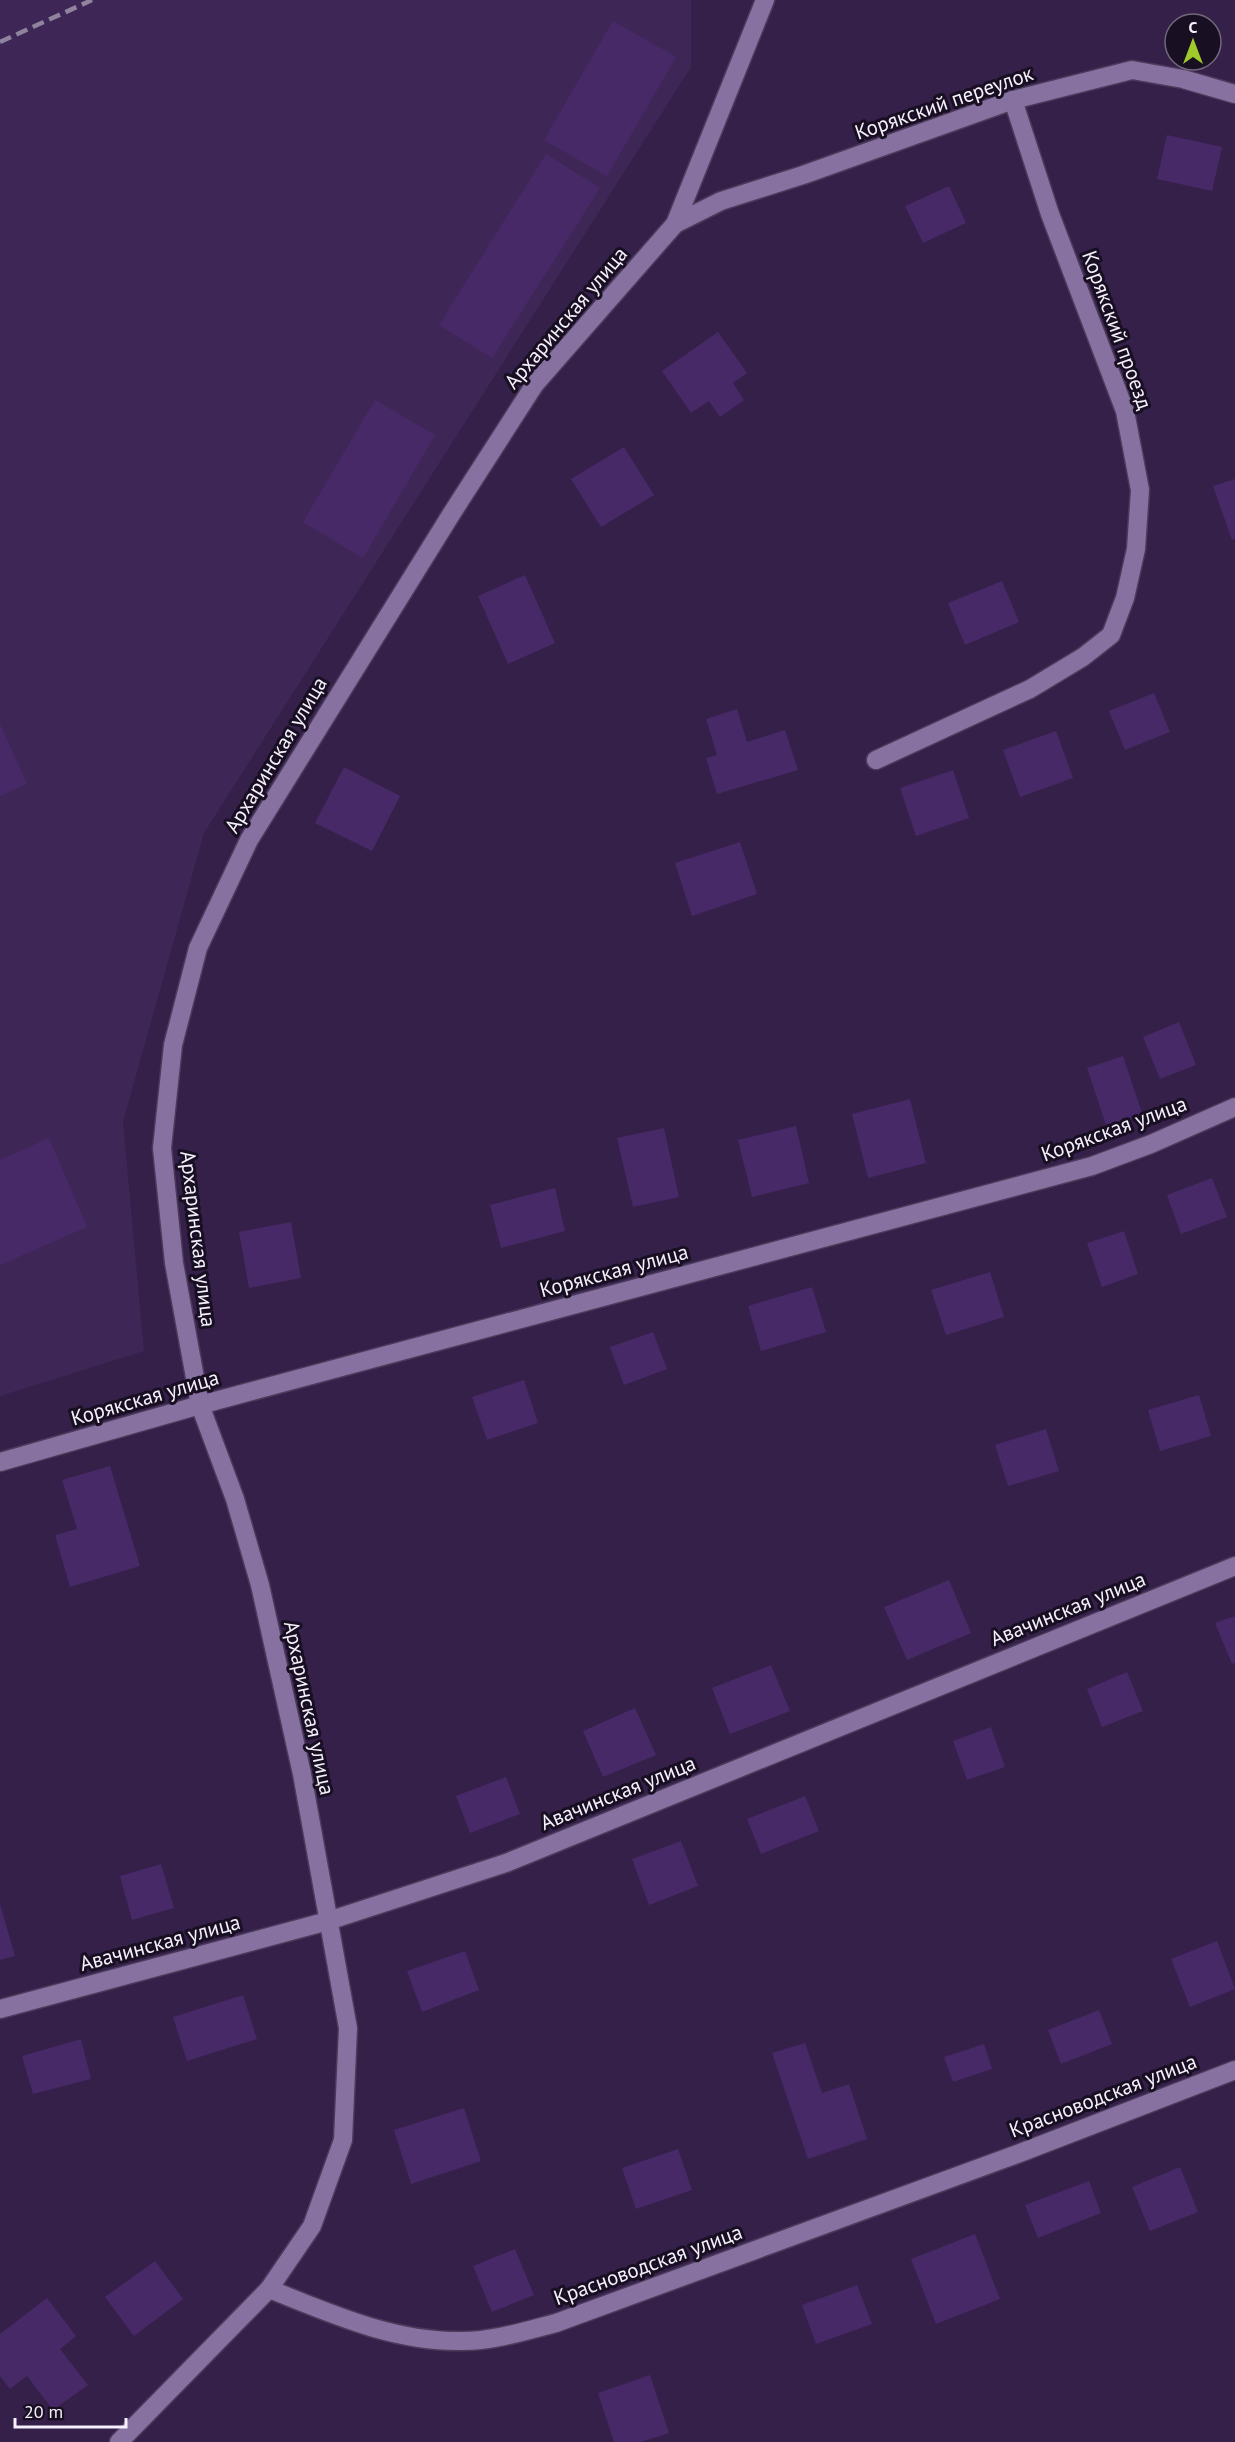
<svg xmlns="http://www.w3.org/2000/svg" width="1235" height="2442" viewBox="0 0 1235 2442" font-family="'PT Sans',sans-serif">
	<rect width="100%" height="100%" fill="#342049"/>
	<!-- built -->
	<polygon fill="#3e2757" points="0,0 691,0 691,67 204,833 123,1122 144,1351 0,1396"/>
	<!-- building -->
	<g fill="#472967">
		<polygon points="613,21 676,57 607,176 544,140"/>
		<polygon points="1167,135 1222,147 1212,191 1157,179"/>
		<polygon points="546,154 600,188 492,358 439,325"/>
		<polygon points="949,186 966,223 923,243 905,206"/>
		<polygon points="718,332 747,373 733,383 744,400 720,417 709,401 691,413 662,371"/>
		<polygon points="375,400 435,435 363,558 303,522"/>
		<polygon points="624,447 654,495 601,527 571,479"/>
		<polygon points="1235,479 1235,539 1232,540 1213,486"/>
		<polygon points="525,575 555,643 508,664 478,596"/>
		<polygon points="1002,581 1019,622 965,645 948,603"/>
		<polygon points="1154,693 1170,732 1125,750 1109,711"/>
		<polygon points="737,709 747,742 785,730 798,770 717,794 706,758 717,755 706,719"/>
		<polygon points="0,724 27,784 0,796"/>
		<polygon points="1056,731 1073,778 1020,797 1003,750"/>
		<polygon points="344,767 400,796 372,851 315,823"/>
		<polygon points="953,770 969,818 916,836 900,788"/>
		<polygon points="740,842 757,894 692,916 675,863"/>
		<polygon points="1179,1022 1196,1065 1160,1079 1143,1037"/>
		<polygon points="1123,1056 1143,1116 1107,1128 1087,1068"/>
		<polygon points="910,1099 926,1163 868,1178 852,1114"/>
		<polygon points="796,1126 809,1183 752,1197 738,1140"/>
		<polygon points="664,1128 679,1197 633,1207 617,1138"/>
		<polygon points="49,1138 87,1227 0,1265 0,1160"/>
		<polygon points="1212,1178 1227,1217 1181,1234 1167,1195"/>
		<polygon points="555,1188 565,1231 501,1248 490,1205"/>
		<polygon points="291,1222 301,1278 249,1288 239,1232"/>
		<polygon points="1124,1231 1138,1274 1102,1287 1087,1243"/>
		<polygon points="990,1272 1004,1317 946,1335 931,1290"/>
		<polygon points="812,1287 826,1332 761,1351 748,1306"/>
		<polygon points="653,1332 667,1369 624,1385 610,1347"/>
		<polygon points="524,1380 538,1423 487,1440 472,1397"/>
		<polygon points="1199,1395 1211,1436 1160,1451 1148,1410"/>
		<polygon points="1046,1429 1059,1471 1008,1486 995,1445"/>
		<polygon points="110,1466 140,1566 70,1587 55,1535 77,1529 62,1480"/>
		<polygon points="949,1580 971,1633 907,1660 884,1607"/>
		<polygon points="1235,1616 1235,1663 1232,1664 1215,1623"/>
		<polygon points="771,1665 790,1711 730,1734 712,1688"/>
		<polygon points="1127,1672 1143,1711 1102,1727 1087,1689"/>
		<polygon points="635,1708 656,1755 603,1777 583,1731"/>
		<polygon points="991,1727 1005,1767 967,1780 953,1741"/>
		<polygon points="506,1777 520,1814 470,1833 456,1796"/>
		<polygon points="805,1796 819,1831 761,1854 747,1819"/>
		<polygon points="681,1841 698,1886 649,1905 632,1859"/>
		<polygon points="161,1864 174,1908 132,1920 120,1876"/>
		<polygon points="0,1904 15,1956 0,1960"/>
		<polygon points="1217,1941 1235,1989 1190,2007 1171,1959"/>
		<polygon points="465,1951 479,1990 422,2012 407,1971"/>
		<polygon points="243,1995 257,2039 187,2061 173,2017"/>
		<polygon points="1099,2010 1112,2044 1061,2064 1048,2030"/>
		<polygon points="81,2039 91,2079 33,2094 22,2056"/>
		<polygon points="805,2043 822,2093 849,2084 867,2139 808,2159 772,2053"/>
		<polygon points="984,2044 992,2069 953,2082 944,2057"/>
		<polygon points="464,2108 481,2161 411,2184 394,2130"/>
		<polygon points="678,2149 692,2190 636,2209 622,2168"/>
		<polygon points="1180,2167 1198,2212 1150,2231 1132,2187"/>
		<polygon points="1089,2181 1101,2213 1038,2238 1025,2205"/>
		<polygon points="975,2234 1000,2299 936,2324 911,2259"/>
		<polygon points="515,2249 534,2295 492,2312 473,2266"/>
		<polygon points="155,2261 183,2299 134,2336 105,2297"/>
		<polygon points="857,2285 872,2324 816,2344 802,2305"/>
		<polygon points="47,2298 76,2336 60,2349 88,2385 53,2410 27,2376 10,2389 0,2376 0,2334"/>
		<polygon points="650,2375 669,2433 641,2442 614,2442 598,2393"/>
	</g>
	<g fill="none" stroke-linecap="round" stroke-linejoin="round">
		<!-- street casing -->
		<g stroke="#4c3a5b" stroke-width="21">
			<g id="street">
				<polyline points="675,224 721,201 803,175 1013,100 1132,70 1183,79 1235,94"/>
				<polyline points="876,760 1030,689 1083,657 1111,635 1125,598 1136,549 1140,490 1125,411 1050,214 1013,100"/>
				<polyline points="0,1462 200,1405 1092,1166 1151,1144 1235,1107"/>
				<polyline points="0,2009 328,1921 506,1863 1235,1566"/>
				<polyline points="269,2289 312,2226 343,2140 348,2028 302,1774 260,1585 235,1499 200,1405 174,1263 162,1148 173,1045 198,948 249,840 452,513 535,384 675,224 765,0"/>
				<path d="M119,2442l150,-153c63,25 124,53 193,52 32,0 63,-10 94,-18l464,-170 215,-83"/>
			</g>
		</g>
		<!-- street -->
		<use href="#street" stroke="#8671a1" stroke-width="18"/>
		<!-- rail -->
		<polyline stroke="#90839e" stroke-width="4.5" stroke-dasharray="12 6" stroke-linecap="butt" points="0,42 92,0"/>
	</g>
	<g text-anchor="middle" stroke-width="6" stroke-linejoin="round" paint-order="stroke">
		<!-- street labels -->
		<g font-size="21" fill="#f5f0fb" stroke="#180f22">
			<text transform="translate(944 103) rotate(-19)" y="7">Корякский переулок</text>
			<text transform="translate(566 318) rotate(-50)" y="7">Архаринская улица</text>
			<text transform="translate(1117 330) rotate(70)" y="7">Корякский проезд</text>
			<text transform="translate(276 755) rotate(-59)" y="7">Архаринская улица</text>
			<text transform="translate(1114 1129) rotate(-20)" y="7">Корякская улица</text>
			<text transform="translate(198 1239) rotate(83)" y="7">Архаринская улица</text>
			<text transform="translate(614 1271) rotate(-15)" y="7">Корякская улица</text>
			<text transform="translate(145 1398) rotate(-16)" y="7">Корякская улица</text>
			<text transform="translate(1068 1609) rotate(-22)" y="7">Авачинская улица</text>
			<text transform="translate(309 1708) rotate(78)" y="7">Архаринская улица</text>
			<text transform="translate(618 1793) rotate(-22)" y="7">Авачинская улица</text>
			<text transform="translate(160 1943) rotate(-15)" y="7">Авачинская улица</text>
			<text transform="translate(1103 2096) rotate(-21)" y="7">Красноводская улица</text>
			<text transform="translate(648 2265) rotate(-20)" y="7">Красноводская улица</text>
		</g>
	</g>
	<!-- north arrow -->
	<g transform="translate(1193 42)"><circle r="28" fill="#180f22" stroke="#706979" stroke-width="1.5"/>
	<path d="M0-4.5L10 22L0 15L-10 22Z" fill="#a0c92c"/>
	<text y="-9" font-size="16" font-weight="bold" text-anchor="middle" fill="#f5f0fb">С</text>
	</g>
	<!-- scale -->
	<path d="M15 2418v9h111v-9" fill="none" stroke="#f5f0fb" stroke-width="3"/>
	<text x="24" y="2418" font-size="18" fill="#f5f0fb" stroke="#180f22" stroke-width="4.5" paint-order="stroke">20 m</text>
</svg>
